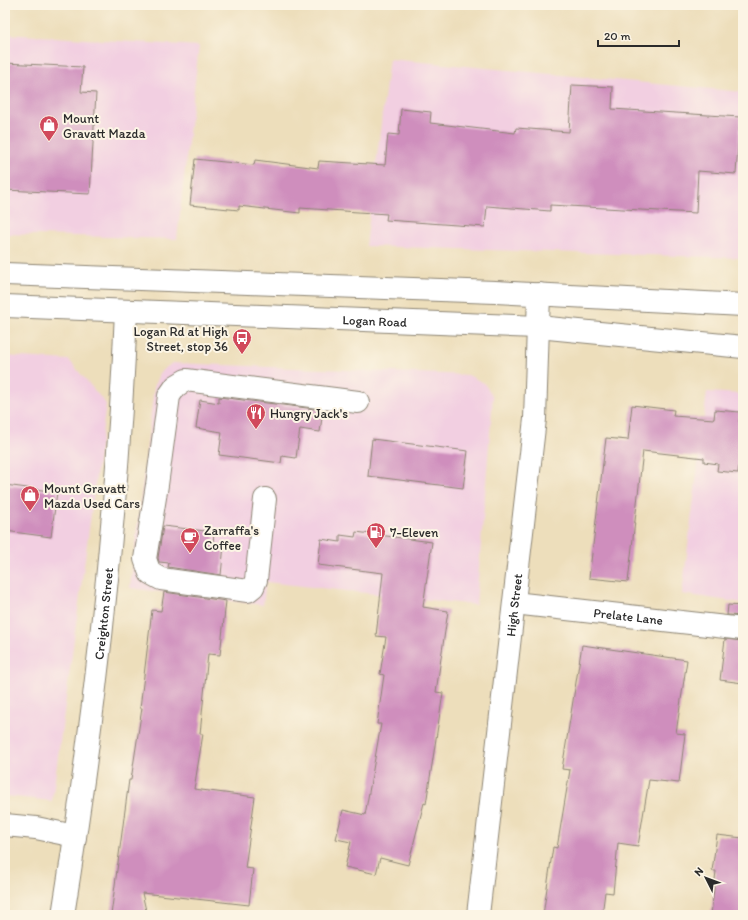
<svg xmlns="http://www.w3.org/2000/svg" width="748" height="920" viewBox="0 0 748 920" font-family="Itim,sans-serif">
	<rect width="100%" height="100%" fill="#fcf5e5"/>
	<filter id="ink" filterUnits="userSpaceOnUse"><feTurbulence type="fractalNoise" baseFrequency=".025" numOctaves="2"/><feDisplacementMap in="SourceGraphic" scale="8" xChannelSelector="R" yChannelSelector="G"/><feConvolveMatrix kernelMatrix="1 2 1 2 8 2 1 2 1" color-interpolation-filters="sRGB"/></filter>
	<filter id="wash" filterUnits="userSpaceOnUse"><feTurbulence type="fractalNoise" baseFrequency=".012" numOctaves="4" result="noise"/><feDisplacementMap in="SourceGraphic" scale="16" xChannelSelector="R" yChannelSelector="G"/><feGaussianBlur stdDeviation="0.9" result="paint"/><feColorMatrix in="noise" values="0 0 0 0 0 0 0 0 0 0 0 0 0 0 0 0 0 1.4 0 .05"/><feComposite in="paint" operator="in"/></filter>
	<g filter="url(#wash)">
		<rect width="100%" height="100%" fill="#eddebb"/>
		<!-- built -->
		<g fill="#f2cfe1">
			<polygon points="5,34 199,46 177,239 5,234"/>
			<polygon points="389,59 743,92 743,258 366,246"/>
			<polygon points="5,356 69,360 106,404 52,801 5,796"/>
			<polygon points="172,363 468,375 484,383 493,397 476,605 266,582 263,605 130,588 154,388 159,373"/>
			<polygon points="707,392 743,394 743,603 682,594"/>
		</g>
		<g id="blocks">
			<!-- building -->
			<g fill="#cf8ebd">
				<polygon points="5,63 83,67 81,92 96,93 90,194 5,190"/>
				<polygon points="572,85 613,87 612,109 740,117 736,174 698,171 696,213 550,205 550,211 487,206 485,227 386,220 387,214 300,208 300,213 239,206 239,210 190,205 195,159 254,165 255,160 318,168 319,161 385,165 388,134 399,135 401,109 431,112 430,123 515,133 516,128 569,132"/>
				<polygon points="219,397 323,410 320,432 300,429 296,458 282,456 281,463 219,455 222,432 196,428 200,400 219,403"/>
				<polygon points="632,405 674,410 673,416 714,419 715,410 740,412 739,422 743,422 743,430 738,473 717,471 718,464 704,462 704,458 643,451 628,582 589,578 606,438 628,440"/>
				<polygon points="372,439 468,451 463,488 368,476"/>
				<polygon points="5,485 57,492 51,537 5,531"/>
				<polygon points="163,526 214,532 213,544 224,545 221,575 168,567 169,563 159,562 158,558"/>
				<polygon points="356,532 432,542 423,607 448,611 436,692 443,693 426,804 424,803 408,865 380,858 376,874 345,867 351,842 336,839 343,810 365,815 381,724 377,724 384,675 380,674 386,637 376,636 383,573 318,565 321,539 340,542 340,535 355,537"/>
				<polygon points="164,592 226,601 220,655 208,654 200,734 203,734 194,789 255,797 245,868 253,869 249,905 142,893 147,915 111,915 129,780 131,780 142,708 140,708 152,610 161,611"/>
				<polygon points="728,605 743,606 743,616 727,615"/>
				<polygon points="725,639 743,641 743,683 720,680"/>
				<polygon points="582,645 687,660 676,733 685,734 679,783 649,780 638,846 618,843 613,893 605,892 602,915 543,915 553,847 557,848 570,770 562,769"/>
				<polygon points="717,835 743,838 743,915 711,915 716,871 712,871"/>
			</g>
		</g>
	</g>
	<g filter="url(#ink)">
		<use href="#blocks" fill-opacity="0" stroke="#8c8473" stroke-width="1"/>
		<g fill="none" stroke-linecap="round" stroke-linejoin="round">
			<!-- minor casing -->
			<g stroke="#8c8473" stroke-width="24">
				<g id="minor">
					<polyline points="265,499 256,580 253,587 248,591 161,579 150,573 145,559 157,485 169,396 176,386 186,380 358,402"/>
					<path id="s1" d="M514,603l229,26"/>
					<polyline points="5,825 36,828 75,836"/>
					<path id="s2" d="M63,915c32,-200 55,-402 63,-604"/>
					<path id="s3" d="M478,915l57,-496 4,-125"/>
				</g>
			</g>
			<!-- major casing -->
			<g stroke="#8c8473" stroke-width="24">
				<g id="major">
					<polyline points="5,274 495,292 743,305"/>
					<path id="s4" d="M5,306l533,21 205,20"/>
				</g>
			</g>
			<!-- minor -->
			<use href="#minor" stroke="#fff" stroke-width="22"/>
			<!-- major -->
			<use href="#major" stroke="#fff" stroke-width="22"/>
		</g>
	</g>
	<!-- icons -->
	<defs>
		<g id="shop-pin" transform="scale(1)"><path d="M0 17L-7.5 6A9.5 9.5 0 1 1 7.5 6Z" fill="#d1495b" stroke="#fcf5e5"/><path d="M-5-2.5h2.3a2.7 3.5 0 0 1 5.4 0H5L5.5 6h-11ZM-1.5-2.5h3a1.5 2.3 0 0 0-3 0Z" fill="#fff"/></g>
		<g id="bus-pin" transform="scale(1)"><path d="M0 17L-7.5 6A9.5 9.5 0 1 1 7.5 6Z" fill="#d1495b" stroke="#fcf5e5"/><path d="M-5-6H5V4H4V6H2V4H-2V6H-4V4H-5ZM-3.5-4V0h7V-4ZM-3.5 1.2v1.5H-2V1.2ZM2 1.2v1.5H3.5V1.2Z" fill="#fff"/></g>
		<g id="restaurant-pin" transform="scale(1)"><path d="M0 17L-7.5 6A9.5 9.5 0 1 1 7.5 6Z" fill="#d1495b" stroke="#fcf5e5"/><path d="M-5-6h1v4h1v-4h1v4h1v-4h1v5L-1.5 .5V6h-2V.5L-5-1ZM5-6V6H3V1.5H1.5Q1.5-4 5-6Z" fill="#fff"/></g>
		<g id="fuel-pin" transform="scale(1)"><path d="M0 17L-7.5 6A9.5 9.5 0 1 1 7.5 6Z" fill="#d1495b" stroke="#fcf5e5"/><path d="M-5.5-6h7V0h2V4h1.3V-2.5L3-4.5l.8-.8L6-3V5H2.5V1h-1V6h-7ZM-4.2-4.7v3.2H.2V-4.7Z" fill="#fff"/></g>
		<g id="cafe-pin" transform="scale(1)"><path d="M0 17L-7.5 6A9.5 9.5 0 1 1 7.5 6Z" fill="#d1495b" stroke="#fcf5e5"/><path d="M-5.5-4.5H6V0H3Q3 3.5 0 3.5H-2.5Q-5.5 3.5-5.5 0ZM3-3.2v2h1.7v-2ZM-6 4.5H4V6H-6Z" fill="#fff"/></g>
	</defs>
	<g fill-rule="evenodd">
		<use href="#shop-pin" x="49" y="125"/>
		<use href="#bus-pin" x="242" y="338"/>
		<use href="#restaurant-pin" x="256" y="413"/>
		<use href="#shop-pin" x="30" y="495"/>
		<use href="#fuel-pin" x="376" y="532"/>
		<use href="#cafe-pin" x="190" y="537"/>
	</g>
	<g text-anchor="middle" stroke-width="4" stroke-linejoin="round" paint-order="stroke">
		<!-- poi labels -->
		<g font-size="13" fill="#2b2b2b" stroke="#fcf5e5" text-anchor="start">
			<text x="63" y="123">Mount<tspan x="63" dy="15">Gravatt Mazda</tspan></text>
			<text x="228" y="336" text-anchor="end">Logan Rd at High<tspan x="228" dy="15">Street, stop 36</tspan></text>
			<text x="270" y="418">Hungry Jack's</text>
			<text x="44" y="493">Mount Gravatt<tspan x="44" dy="15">Mazda Used Cars</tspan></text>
			<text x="204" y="535">Zarraffa's<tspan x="204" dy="15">Coffee</tspan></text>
			<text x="390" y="537">7-Eleven</text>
		</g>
		<!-- street labels -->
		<g font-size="13" fill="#2b2b2b" stroke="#fcf5e5">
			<text dy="5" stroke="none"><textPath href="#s4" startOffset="370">Logan Road</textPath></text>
			<text dy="5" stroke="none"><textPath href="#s3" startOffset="312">High Street</textPath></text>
			<text dy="5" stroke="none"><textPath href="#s2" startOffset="304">Creighton Street</textPath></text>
			<text dy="5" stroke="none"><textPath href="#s1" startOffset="115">Prelate Lane</textPath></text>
		</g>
	</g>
	<!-- margin -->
	<rect width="748" height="920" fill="none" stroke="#fcf5e5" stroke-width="20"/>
	<!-- north arrow -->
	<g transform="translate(706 878) rotate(312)" stroke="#fcf5e5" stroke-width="3" paint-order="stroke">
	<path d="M0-3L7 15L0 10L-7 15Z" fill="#2b2b2b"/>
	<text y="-6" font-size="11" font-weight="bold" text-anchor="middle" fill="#2b2b2b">N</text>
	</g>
	<!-- scale -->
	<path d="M598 40v6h81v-6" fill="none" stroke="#2b2b2b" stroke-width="2"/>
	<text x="604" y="40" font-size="12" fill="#2b2b2b" stroke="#fcf5e5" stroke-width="3" paint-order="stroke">20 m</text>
</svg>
